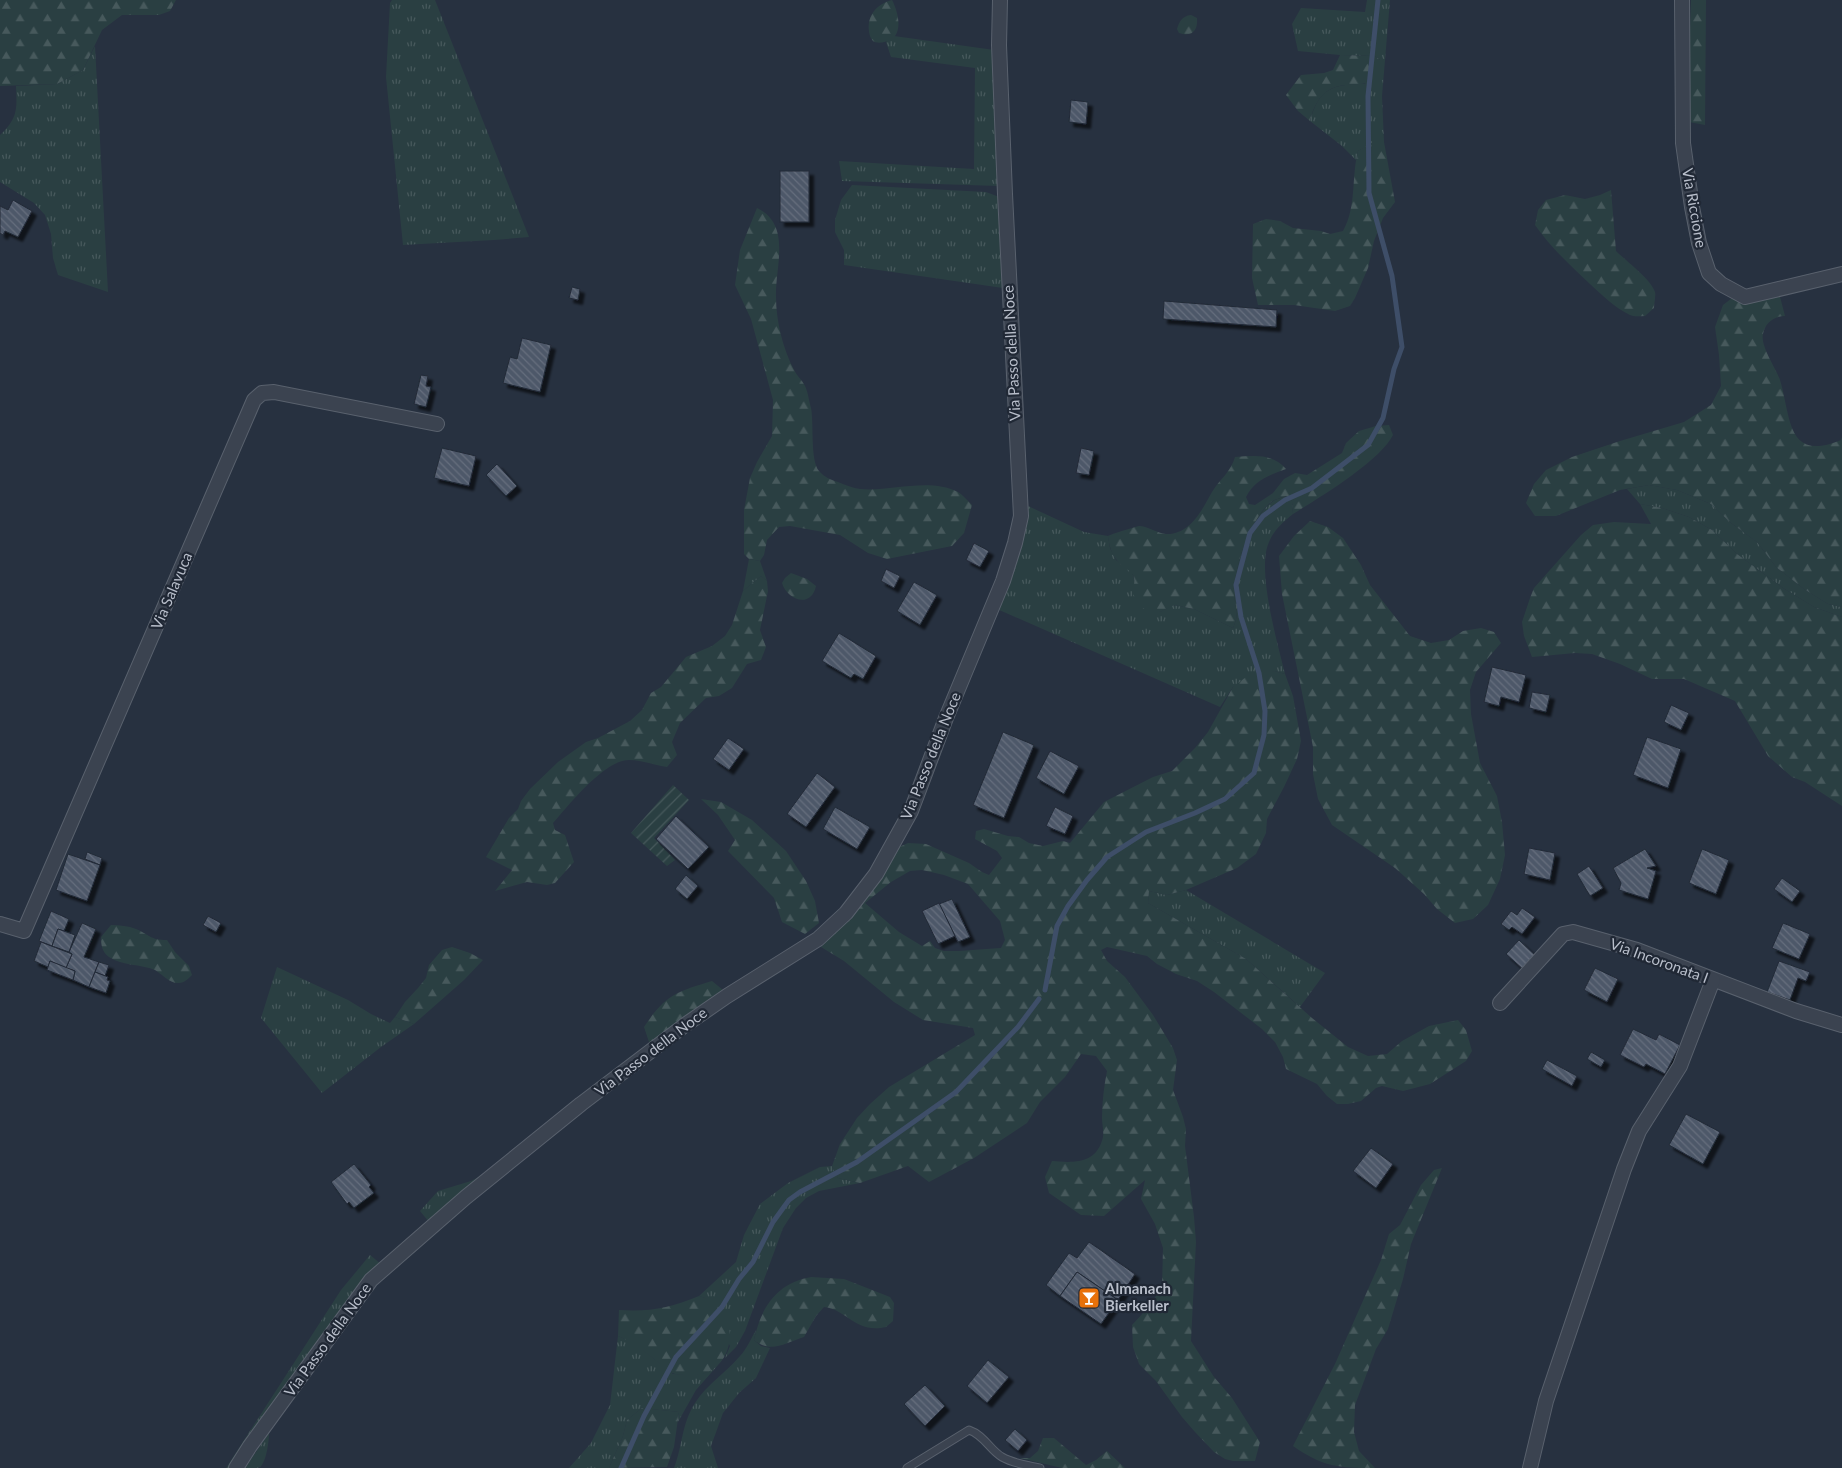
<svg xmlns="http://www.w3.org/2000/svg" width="1842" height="1468" viewBox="0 0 1842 1468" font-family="Lato,sans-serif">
	<defs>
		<pattern id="grass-tufts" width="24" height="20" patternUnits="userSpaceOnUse" patternTransform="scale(1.25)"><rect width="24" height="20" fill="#2a3f42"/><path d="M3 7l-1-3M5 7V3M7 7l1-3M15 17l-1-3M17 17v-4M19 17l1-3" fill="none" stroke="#47595c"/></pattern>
		<pattern id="forest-firs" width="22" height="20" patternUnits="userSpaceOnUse" patternTransform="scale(1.25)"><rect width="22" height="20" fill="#2a3f42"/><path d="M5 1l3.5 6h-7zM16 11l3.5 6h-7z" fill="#47595c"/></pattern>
		<pattern id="garden-furrows" width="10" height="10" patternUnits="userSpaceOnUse" patternTransform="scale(1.25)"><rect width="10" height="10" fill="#2a3f42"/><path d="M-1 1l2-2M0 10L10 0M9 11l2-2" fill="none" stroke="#47595c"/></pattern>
		<pattern id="building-back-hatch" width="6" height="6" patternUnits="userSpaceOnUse" patternTransform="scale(1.25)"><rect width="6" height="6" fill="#4e5869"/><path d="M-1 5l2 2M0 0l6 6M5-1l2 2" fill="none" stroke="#656e7d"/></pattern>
		<filter id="shadow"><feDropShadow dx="4.5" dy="4.5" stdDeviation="1" flood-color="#0009"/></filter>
	</defs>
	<rect width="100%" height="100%" fill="#273140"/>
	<!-- grass -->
	<g fill="url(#grass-tufts)">
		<polygon points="392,0 435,0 529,237 494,240 403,245 386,77 390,3"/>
		<path d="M1367,0h23l-8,96 2,46 -11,1 -15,8 -2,9 -14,-14 -32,-25c9,-33 23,-37 55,-37l15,-24 -5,-4 -35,-1 -42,-4 -6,-27 9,-16 64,4z"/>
		<polygon points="894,36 994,50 999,186 842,181 839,161 974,169 975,68 891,57 886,42"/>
		<path d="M95,46l13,246 -50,-17 -5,-17 -2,-24 -6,-19 -11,-12 -34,-21v-47c18,-17 17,-26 16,-49l41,-2 26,-14z"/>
		<polygon points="852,185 986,192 1002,198 1003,288 844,265 844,250 835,232 835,220 841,200"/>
		<polygon points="1649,485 1677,490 1711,504 1731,523 1757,542 1776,567 1804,589 1828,604 1842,607 1842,617 1814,607 1783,588 1737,554 1712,530 1689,517 1662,508 1640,504 1627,489"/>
		<path d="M1286,496l6,5 1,13c-10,8 -19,16 -24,28 -13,28 9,102 16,132l-11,-3 -41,16 -13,20 -223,-98 20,-53 11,-50 56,26 24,4 2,12 6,12 16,12 3,10 25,30 13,-7 21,4 39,19c7,-17 2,-18 1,-34 0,-27 16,-76 38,-92 3,-3 10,-4 14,-6z"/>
		<polygon points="749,559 760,561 767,581 761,576 743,591"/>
		<polygon points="1186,890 1325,973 1300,1007 1246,959 1148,903 1149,891 1167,895"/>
		<polygon points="277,967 348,1000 371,1014 390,1023 395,1017 414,1024 381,1047 322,1093 261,1018"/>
		<polygon points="832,1166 838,1178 860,1183 819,1191 806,1198 796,1208 783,1228 745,1331 736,1347 725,1358 730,1346 705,1298 699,1296 736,1262 744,1235 760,1204 788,1183 820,1167"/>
		<polygon points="488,1172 429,1222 420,1211 438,1191 471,1181"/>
		<polygon points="370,1255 381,1264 231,1468 226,1468 341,1290"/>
		<path d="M756,1330l-2,10 7,6 9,2 -14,30 -17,15 -16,20 -12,33 7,22h-44c9,-23 7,-43 21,-65 12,-19 31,-30 45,-47 7,-7 11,-18 16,-26z"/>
		<polygon points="618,1336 633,1342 673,1374 693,1375 705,1373 718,1365 696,1390 678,1422 679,1412 642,1408 627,1420 623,1436 609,1468 569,1468 591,1443 610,1405"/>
		<path d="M269,1433c0,8 -3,33 -11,35 -4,0 -9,0 -13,0z"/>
	</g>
	<!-- forest -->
	<g fill="url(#forest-firs)" fill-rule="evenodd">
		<polygon points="0,0 176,0 170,11 159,15 122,15 102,30 83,70 57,84 0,86"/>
		<path d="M892,0c7,13 13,39 -8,42 -2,1 -9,1 -11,-1 -2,-2 -4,-7 -4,-10 -2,-16 8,-27 23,-31z"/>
		<polygon points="1691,0 1706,0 1705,125 1689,122 1688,90"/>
		<path d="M1191,15l6,3c1,13 -5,19 -18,15l-2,-4c2,-7 5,-13 14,-14z"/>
		<path d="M1340,55l35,1 5,4c7,34 -31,19 -49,29 -12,6 -18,19 -21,32l-12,-10 -12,-16 15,-20 23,-2 9,-3z"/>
		<path d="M1373,142h11l11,60 -12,16 -9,23 -6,27 -13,30 -5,8 -15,5 -41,-6h-36l-6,-27 1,-54 13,-5 14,2 13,7 28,3 9,3 13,-3c14,-25 8,-53 15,-80z"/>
		<path d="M1611,190l5,61c10,10 35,28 39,41 1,4 -1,11 -1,16l-9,8c-5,0 -11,1 -15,-1 -15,-7 -28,-20 -40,-31 -20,-19 -39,-36 -55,-59l3,-15 8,-10 19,-5 20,4 15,-4z"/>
		<path d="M757,208c35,17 18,59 19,89 0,24 7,52 18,73 3,6 8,10 11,16 3,6 4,15 6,22 3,15 -1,52 8,63 5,6 12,9 19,11 7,3 15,6 22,7 31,3 68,-12 98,3 5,3 10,9 14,13l-8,28 -12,13 -65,13 -19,-6 -28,-18 -50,-9 -11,1 -12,13 -3,15 -4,6 -11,-2 -5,-5v-44l6,-32 7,-16 15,-26 1,-36 -22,-81 -16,-34 5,-35z"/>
		<path d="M1779,293l6,23c-11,0 -20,7 -22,18 -3,12 13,34 17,46 11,36 6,83 61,60l1,-3v170l-14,-3 -24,-15 -28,-22 -19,-25 -26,-19 -20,-19 -34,-14 -28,-5 -29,5 -64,26h-21l-9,-13 8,-19 12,-14 26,-13 48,-16 64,-19 27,-17 10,-19 -2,-31 -4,-28 8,-22 13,-10z"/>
		<path d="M1389,425l4,10c-13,26 -74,63 -100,79l-1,-13 -6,-5c-5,2 -11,3 -15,6 -21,17 -37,65 -37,92 1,16 6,17 -1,34l-39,-19 -20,-4 -14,7 -19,-4 -9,-16c8,-23 -6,-19 -16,-33 -5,-6 -7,-15 -8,-23 4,-2 29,-10 32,-10 9,1 17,7 26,8 24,1 36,-24 46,-42 7,-12 19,-20 23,-35 18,-1 38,-4 51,12 -16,6 -32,11 -40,28l3,7 6,1 18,-12 11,-14 11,-6 12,2 35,-22 4,-10 13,-12 17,-5z"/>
		<polygon points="1640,504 1662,508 1689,517 1712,530 1737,554 1783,588 1814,607 1842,617 1842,806 1805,782 1792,777 1768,756 1735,701 1684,679 1652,679 1620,664 1592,654 1575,653 1532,657 1524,636 1522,622 1530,598 1534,588 1581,535 1593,525 1614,522 1651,524"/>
		<polygon points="1310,521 1328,527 1343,538 1361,565 1370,585 1410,636 1431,643 1449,640 1463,631 1481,628 1494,632 1501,643 1476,672 1470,690 1471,714 1480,763 1497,796 1502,822 1505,855 1500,879 1488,905 1473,919 1455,923 1437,909 1424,894 1395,868 1332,825 1318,799 1313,774 1313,747 1282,594 1279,556 1294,536"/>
		<path d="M791,573l16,6 9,7c-5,23 -29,14 -34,-3l3,-5z"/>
		<path d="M761,576l6,5 1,10 -8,39 6,17 -5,13 -14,4 -15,24 -13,8 -13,2 -26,25 -8,19 5,13 -10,12c-13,-2 -26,-7 -38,-7 -25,0 -61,46 -76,63l2,7 10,5 9,27 -19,21 -8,2 -20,-3 -32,9 17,-21 -26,-13 23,-39 9,-9 3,-8 9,-12 28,-27 28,-20 12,-4 32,-17 12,-11 9,-17 10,-6 25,-30 26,-11 13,-10 7,-11 11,-34z"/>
		<path d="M1274,671l11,3 8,22 8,45 -4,18 -13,28 -17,32 -1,14 -10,21 -19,14 -51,22 -19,5 -18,-4 -1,12 98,56 66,59 36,29 20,9 19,-2 15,-13 27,-15 29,-6 8,10 6,21 -6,10 -36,23 -27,7 -21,-5 -6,2 -15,13 -13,3h-11l-10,-8 -10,-12 -31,-15 -3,-12 -8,-15 -13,-13 -48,-37 -17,-11 -21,-7 -19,-10 -10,-8 -40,-9 -6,3 6,11 18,16 28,38 20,33 4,12 -4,30 10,27 3,12 -1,17 9,71 2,25 -5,99 23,36 18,21 28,44 -5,19h-22l-8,-2 -11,-7 -19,-20 -13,-15 -26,-36 -17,-17 -6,-17 -1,-22 13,-14 17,-23 1,-40 -8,-24 -14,-25 4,-19 -41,36 -23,-1 -32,-22 -4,-16 7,-16c22,2 45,3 51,-24 1,-6 -1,-13 -1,-19 0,-16 2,-32 5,-47l-11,-15 -15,-2 -16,23 -25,25 -13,21 -53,35 -45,24 -21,-16 -48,17 -22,-5 -6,-12 8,-22 17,-26 13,-14 19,-17 86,-52 -2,-7 -50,-8 -29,-18 -50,-41 -23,-14 50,-54 28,-46 9,-4 18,1 43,19 13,9 7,3 13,-17 -5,-7 -22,-12 1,-8 8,-2 24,7 11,1 10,6 14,3 20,-5 7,2 34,-41 49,-25 19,-6 23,-23 13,-16 25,-45 17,-13zM922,870l22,5 24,9 32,37 5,19 -4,8 -43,3h-14l-9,-3 -5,-7 -8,5 -23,-14 -34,-29 26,-21 19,-11z"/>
		<polygon points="701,799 721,802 752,820 786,851 806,881 815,901 819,923 805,934 782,922 774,898 728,851 735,840 718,815"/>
		<path d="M111,925c9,0 17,1 25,4 14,6 14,11 31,11l8,12 14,14 3,9c-4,4 -8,8 -13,8 -9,1 -17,-9 -24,-13 -15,-6 -32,-4 -46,-13 -7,-5 -8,-12 -8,-20z"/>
		<polygon points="452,947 470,953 483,960 464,980 414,1024 395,1017 405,1002 418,988 426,978 429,965 442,950"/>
		<path d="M712,981l11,9 -72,58 -7,-21c21,-32 32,-35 68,-46z"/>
		<path d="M1442,1168l-31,76 -8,35 -15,50 -12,20 -21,56 -1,27 5,19 16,17c-36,0 -52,-1 -82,-22l42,-82 46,-104 8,-26 11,-9 21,-40 13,-15z"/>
		<path d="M811,1277l33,2 46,18 4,6 -1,18 -7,6c-30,7 -40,-18 -62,-20l-8,9 -12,21c-19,6 -33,17 -50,3 7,-33 23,-57 57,-63z"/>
		<path d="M699,1296c47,12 38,83 -11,79 -5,0 -11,0 -16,-2 -6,-3 -12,-9 -18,-14 -11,-9 -22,-17 -36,-23l1,-26c31,2 51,-2 80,-14z"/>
		<polygon points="642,1408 679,1412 674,1447 667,1467 609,1468 623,1436 627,1420"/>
		<polygon points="1043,1438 1054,1438 1086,1465 1096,1460 1107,1451 1125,1468 1062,1468 1020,1458 1030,1458 1038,1451"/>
	</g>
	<!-- garden -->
	<polygon fill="url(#garden-furrows)" points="673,785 689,800 654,838 675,860 667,866 631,833"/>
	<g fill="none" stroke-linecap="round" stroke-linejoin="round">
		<!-- stream -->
		<g stroke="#3e4e68" stroke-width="5">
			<polyline points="1045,990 1057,926 1068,906 1087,880 1107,857 1146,832 1195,813 1225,799 1254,773 1264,735 1265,711 1259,673 1241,617 1236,585 1250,533 1263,516 1285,500 1312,488 1368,445 1383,418 1394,369 1402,347 1392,276 1369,193 1368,96 1378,0"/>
			<polyline points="621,1468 644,1416 676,1357 722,1307 739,1279 753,1262 773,1222 789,1200 800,1192 857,1162 956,1092 1018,1027 1039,999"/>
		</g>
	</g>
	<!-- building -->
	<g fill="url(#building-back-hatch)" stroke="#222a37" filter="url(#shadow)">
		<polygon points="1071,100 1088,102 1086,124 1069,122"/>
		<rect x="780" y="171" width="29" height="51"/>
		<polygon points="13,200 32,211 18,237 5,231 3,235 0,233 0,206 8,210"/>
		<polygon points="572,287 580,289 578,300 569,298"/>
		<polygon points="1164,301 1277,310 1276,327 1163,319"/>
		<polygon points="522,338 551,345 540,392 503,383 510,357 517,359"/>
		<polygon points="421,375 428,376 426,386 431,387 426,407 414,404"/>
		<polygon points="442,448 476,456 469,486 434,478"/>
		<polygon points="1081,448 1094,451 1089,475 1076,473"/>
		<polygon points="497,464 517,486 506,496 486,475"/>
		<polygon points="974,543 989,551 980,567 966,560"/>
		<polygon points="886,569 900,576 894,588 881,581"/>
		<polygon points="914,582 937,595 920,625 897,611"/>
		<polygon points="839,633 876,656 863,679 854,674 851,678 822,661"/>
		<polygon points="1492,667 1526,675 1519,702 1501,697 1499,706 1484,702"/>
		<polygon points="1532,692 1550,695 1546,712 1529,708"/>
		<polygon points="1671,705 1689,713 1681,730 1664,722"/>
		<polygon points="1003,732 1034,745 1004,818 973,805"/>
		<polygon points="1647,737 1681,749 1668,788 1633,775"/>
		<polygon points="728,738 744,749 729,770 713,759"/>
		<polygon points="1050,751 1079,766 1064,794 1036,778"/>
		<polygon points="817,773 835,787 806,827 787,814"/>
		<polygon points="835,807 870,827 857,849 823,829"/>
		<polygon points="1055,807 1073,816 1065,834 1046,826"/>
		<polygon points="676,816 709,847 688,869 656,839"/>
		<polygon points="1529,848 1555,853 1550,880 1524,874"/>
		<polygon points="1645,849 1656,866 1647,868 1656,871 1648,899 1619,890 1621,883 1613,868"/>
		<polygon points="1702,849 1729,860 1716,894 1689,883"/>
		<polygon points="87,852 102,858 100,865 85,859"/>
		<polygon points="68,854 100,865 87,901 56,890"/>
		<polygon points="1589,866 1603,888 1590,896 1577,874"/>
		<polygon points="686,875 698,886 687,899 675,889"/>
		<polygon points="1782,878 1800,891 1792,902 1774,889"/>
		<polygon points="952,899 970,937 958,942 939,904"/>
		<polygon points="939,903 955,936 938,944 922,911"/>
		<polygon points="1522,908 1535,917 1522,934 1512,927 1509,930 1501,924 1511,911 1517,915"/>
		<polygon points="51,911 69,919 64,931 58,929 52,946 39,941"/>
		<polygon points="208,916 221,923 216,932 203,925"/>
		<polygon points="82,923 96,929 84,957 99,962 89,987 73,980 75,971 66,968 72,954 69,952"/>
		<polygon points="1783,923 1810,934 1799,959 1772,948"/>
		<polygon points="58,929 75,935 69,952 52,946"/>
		<polygon points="1519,940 1537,957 1525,971 1506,954"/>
		<polygon points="41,942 72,954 66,968 50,961 48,967 34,961"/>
		<polygon points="50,961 75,971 73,980 47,970"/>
		<polygon points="1779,961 1810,972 1806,981 1798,978 1790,1000 1767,992"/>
		<polygon points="99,962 109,965 105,976 95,972"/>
		<polygon points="1595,968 1618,979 1607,1002 1584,990"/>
		<polygon points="95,972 108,977 107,980 110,981 106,993 89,987"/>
		<polygon points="1633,1029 1656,1040 1659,1034 1680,1045 1665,1074 1646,1064 1644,1067 1620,1055"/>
		<polygon points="1591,1052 1605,1060 1601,1067 1587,1059"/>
		<polygon points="1547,1060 1577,1076 1572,1086 1542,1069"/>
		<polygon points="1686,1114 1720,1132 1703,1164 1669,1145"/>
		<polygon points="1371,1148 1393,1164 1376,1188 1353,1171"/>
		<polygon points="354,1164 371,1185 369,1187 374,1193 354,1208 349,1202 347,1204 331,1182"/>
		<polygon points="1089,1242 1135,1274 1118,1300 1077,1272 1060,1296 1046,1285 1069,1253 1077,1258"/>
		<polygon points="1077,1272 1118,1300 1101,1324 1060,1296"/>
		<polygon points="988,1360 1009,1377 987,1403 967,1386"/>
		<polygon points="925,1385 945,1406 925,1426 904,1404"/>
		<polygon points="1015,1429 1027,1440 1018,1451 1005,1440"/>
	</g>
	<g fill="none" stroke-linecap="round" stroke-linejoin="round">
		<!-- service casing -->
		<g stroke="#59616d" stroke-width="9">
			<path id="service" d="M907,1468l62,-38c15,5 21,20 33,27 12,7 26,8 38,11"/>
		</g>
		<!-- minor casing -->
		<g stroke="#59616d" stroke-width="16">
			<g id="minor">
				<polyline points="1682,0 1683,143 1692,207 1699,243 1709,273 1721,284 1745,297 1842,274"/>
				<polyline points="0,924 24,931 254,400 262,393 274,392 437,424"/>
				<polyline points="1500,1003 1563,934 1573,932 1637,950 1796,1011 1842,1025"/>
				<polyline points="236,1468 250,1446 371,1280 466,1197 581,1104 685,1025 727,996 818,939 846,913 876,874 911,811 946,718 1003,581 1015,543 1021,516 1005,194 999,45 1000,0"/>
				<polyline points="1530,1468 1546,1401 1624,1169 1639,1131 1680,1066 1713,980"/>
			</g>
		</g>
		<!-- service -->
		<use href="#service" stroke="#3b4350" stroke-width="7"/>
		<!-- minor -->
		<use href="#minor" stroke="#3b4350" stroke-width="14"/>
	</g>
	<!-- icons -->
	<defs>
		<g id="bar-square" transform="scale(1.125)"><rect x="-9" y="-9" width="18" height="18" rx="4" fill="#e8710a" stroke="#202835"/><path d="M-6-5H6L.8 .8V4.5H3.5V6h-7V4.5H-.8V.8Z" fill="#fff"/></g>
	</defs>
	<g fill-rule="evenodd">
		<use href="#bar-square" x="1089" y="1298"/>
	</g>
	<g text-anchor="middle" stroke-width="4.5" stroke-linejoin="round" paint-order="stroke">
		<!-- street labels -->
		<g font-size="15" fill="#b8beca" stroke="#202835">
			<text transform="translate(1694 208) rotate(80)" y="5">Via Riccione</text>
			<text transform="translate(1012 353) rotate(-93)" y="5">Via Passo della Noce</text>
			<text transform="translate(172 591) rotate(-67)" y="5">Via Salavuca</text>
			<text transform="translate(931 756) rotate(-68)" y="5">Via Passo della Noce</text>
			<text transform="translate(1659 961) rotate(20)" y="5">Via Incoronata I</text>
			<text transform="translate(651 1052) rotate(-37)" y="5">Via Passo della Noce</text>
			<text transform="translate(328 1340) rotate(-54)" y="5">Via Passo della Noce</text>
		</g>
		<!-- poi labels -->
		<g font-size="15" font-weight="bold" fill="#b8beca" stroke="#202835" text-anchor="start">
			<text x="1105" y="1294">Almanach<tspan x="1105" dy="17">Bierkeller</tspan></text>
		</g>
	</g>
</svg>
